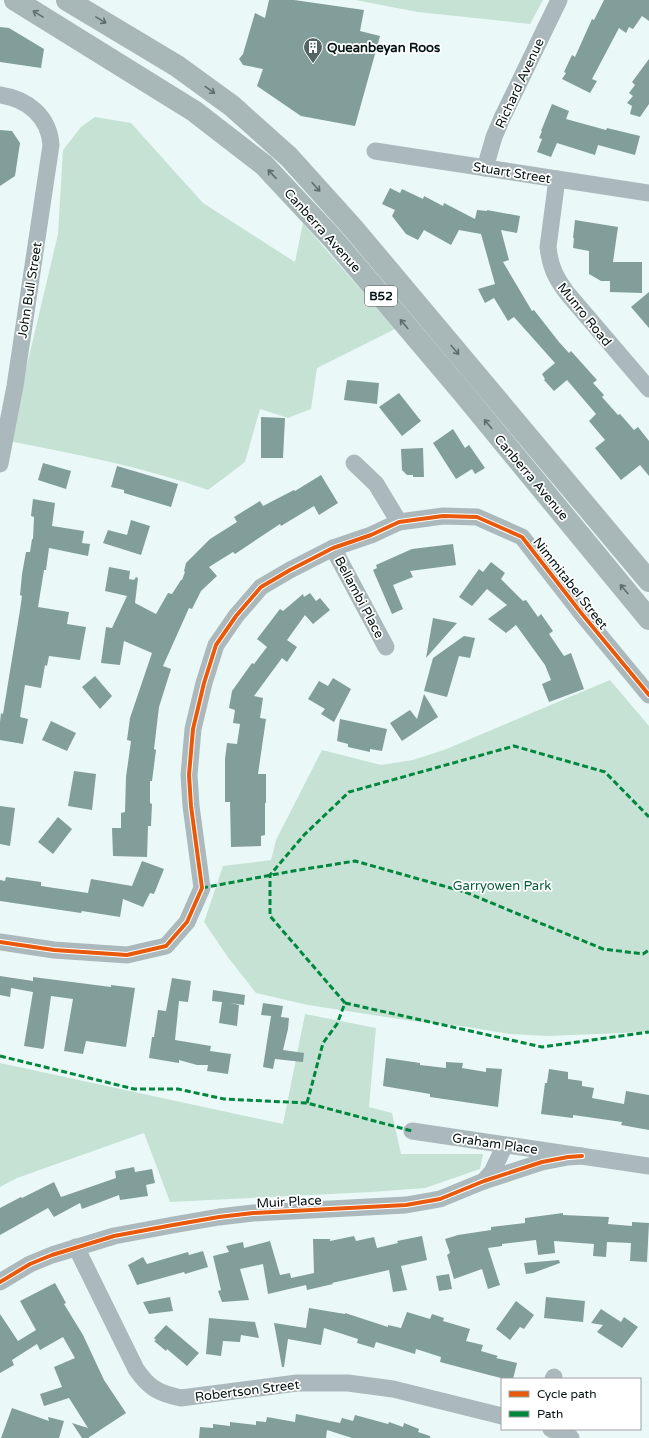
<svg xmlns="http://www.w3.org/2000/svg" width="649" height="1438" viewBox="0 0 649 1438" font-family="'Varela Round',sans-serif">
	<rect width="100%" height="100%" fill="#eaf9f8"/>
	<!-- green -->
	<g fill="#c6e2d4">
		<polygon points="355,0 543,0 530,24 418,12"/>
		<path d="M95,117l36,6 72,80 92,59 8,-39 92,106 -78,39 -6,41 -23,9 -28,-9 -15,53 -37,28c-65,-23 -132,-36 -199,-49l49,-207 5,-84 18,-23z"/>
		<polygon points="610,680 649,726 649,1030 646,1032 548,1036 510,1034 461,1026 412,1021 308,1005 256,993 227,956 204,922 223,866 271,860 276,840 322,750 381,765 413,760 444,750"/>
		<polygon points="305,1014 376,1028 369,1107 392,1113 401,1154 483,1154 480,1169 425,1188 372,1192 170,1202 144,1133 17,1178 0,1187 0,1063 283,1124"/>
	</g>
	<!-- building -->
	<g fill="#829e9a">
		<polygon points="269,0 294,0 364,10 360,31 380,36 355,126 301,116 257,86 263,69 243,65 239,59 243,54 255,13 265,18"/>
		<polygon points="604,0 649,0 649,21 642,16 633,29 629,27 626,33 619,28 592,79 597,81 590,93 562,79 566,73 564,72 572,55 575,57 592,19 594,20"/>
		<polygon points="0,27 9,28 44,49 41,68 0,62"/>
		<polygon points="649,59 649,104 640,117 630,114 632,106 627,103 633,96 629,93 635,85 632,82"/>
		<polygon points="552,104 569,111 566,119 606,130 607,128 640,136 635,155 598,145 595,155 557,143 551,157 537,152 542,139 539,138 542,131 541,131"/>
		<polygon points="0,130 12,131 20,143 15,176 0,186"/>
		<polygon points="390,188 400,193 402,189 423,199 424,196 443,206 444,203 475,219 477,210 487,211 487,210 520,216 517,233 501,230 509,260 503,262 532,311 534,310 559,342 569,353 571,351 597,380 593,383 604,395 602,397 618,415 620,414 634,430 638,427 649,441 649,476 640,465 621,480 595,448 605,440 589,421 596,414 567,380 554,391 544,380 545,379 542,374 555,363 514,317 508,321 494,298 485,303 478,289 495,284 481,234 459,230 451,245 424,230 418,240 406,234 392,216 395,210 382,204"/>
		<polygon points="575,220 618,227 613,262 642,262 642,293 610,292 610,281 601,281 589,274 589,251 573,248 574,238 573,238"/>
		<polygon points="649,292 649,328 631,307"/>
		<polygon points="347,380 379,383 377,404 344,400"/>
		<polygon points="399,393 421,421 402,436 379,407"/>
		<polygon points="261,417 285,418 283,458 261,458"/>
		<polygon points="453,429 465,448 469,445 485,468 475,474 472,469 456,479 433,443"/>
		<polygon points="423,448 424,477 413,477 413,475 407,475 402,470 401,449"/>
		<polygon points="43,463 71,471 66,489 38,480"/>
		<polygon points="117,466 178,484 171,507 124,493 124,490 111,487"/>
		<polygon points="321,475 338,503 319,515 314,506 281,526 280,524 235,554 233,552 209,567 217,576 201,591 192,609 189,608 163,666 171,669 159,707 154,749 156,750 152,781 150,781 150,803 152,804 151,826 148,826 147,857 113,856 112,828 121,828 121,813 125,812 126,777 131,741 127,740 130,718 152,653 124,641 120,665 101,663 106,627 112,628 127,596 105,591 109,567 130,571 129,579 134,580 136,577 138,578 135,603 156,614 168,593 172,594 181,580 182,580 185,572 184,571 186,563 210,539 237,522 234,517 260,501 263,506 294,490 295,491"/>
		<polygon points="33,499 55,503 52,526 84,531 82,543 90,544 88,556 49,548 46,570 44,570 38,607 69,612 67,624 86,627 80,660 49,656 47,666 45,665 41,688 25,685 20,717 28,719 23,744 0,740 0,722 1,713 3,714 20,610 22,596 20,595 22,574 26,552 30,552 32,539 33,539 34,517 31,516"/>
		<polygon points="131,520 150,526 141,555 103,543 108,530 127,535"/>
		<polygon points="453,544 456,565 410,571 413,577 393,585 403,609 392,614 373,570 377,568 376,565 412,549"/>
		<polygon points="491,562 505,573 501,579 523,601 526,600 538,617 541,614 553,631 549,634 564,656 571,653 584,689 549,702 542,684 551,680 545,665 516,625 506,633 488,619 507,605 487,589 472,606 459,597 479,569 483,572"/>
		<polygon points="310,593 316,601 320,598 330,610 313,624 305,615 287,640 297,647 287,662 282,658 254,696 263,698 260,718 266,719 258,774 266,774 266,803 265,803 265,835 261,836 261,846 231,847 230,802 225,802 225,759 227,743 237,744 240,724 233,723 235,710 229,708 232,691 252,663 254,664 267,647 257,639 280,609 283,611 303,594 304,597"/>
		<polygon points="433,618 457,623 426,658"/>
		<polygon points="464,636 475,638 470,658 459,656 447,697 424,691 433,658"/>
		<polygon points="95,676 112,696 100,709 82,687"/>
		<polygon points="333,678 351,689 334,722 321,714 325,709 308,699 319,681 328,686"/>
		<polygon points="424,694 438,717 402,741 390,723 410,710 417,719"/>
		<polygon points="340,719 387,729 382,751 370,749 370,752 348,747 348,744 337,741"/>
		<polygon points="51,721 76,733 67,751 42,740"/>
		<polygon points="74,771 96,774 92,810 68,806"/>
		<polygon points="0,806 15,808 10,846 0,844"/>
		<polygon points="58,817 72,829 53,854 38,842"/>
		<polygon points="142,861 164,869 154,894 150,893 143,907 123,899 120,917 82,911 81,913 0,901 0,880 5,881 6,877 41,882 41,886 88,893 91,879 132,886"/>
		<polygon points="0,976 33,981 33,977 111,987 111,985 135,988 126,1047 86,1041 83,1054 64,1051 73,999 51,996 44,1047 43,1049 24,1046 33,992 11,988 10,997 0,995"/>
		<polygon points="172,978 191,981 188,1002 179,1001 175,1040 211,1046 210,1051 231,1054 228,1074 207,1071 208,1065 197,1065 179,1060 179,1063 149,1058 152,1037 154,1037 158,1010 166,1011"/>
		<polygon points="213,990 245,995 244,1005 230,1003 239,1005 237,1026 219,1023 222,1002 212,1001"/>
		<polygon points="263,1003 283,1006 281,1017 289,1018 288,1029 283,1050 304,1053 303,1062 275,1059 273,1069 263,1067 271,1016 261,1015"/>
		<polygon points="386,1058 420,1063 420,1065 446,1068 446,1062 463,1063 462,1068 486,1072 486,1068 502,1069 498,1107 430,1097 430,1094 383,1086"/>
		<polygon points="549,1069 568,1072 568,1079 582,1081 582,1086 594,1088 592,1098 624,1104 626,1091 649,1095 649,1130 621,1125 622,1122 573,1115 573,1118 541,1114 545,1083 547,1083"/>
		<polygon points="134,1167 135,1172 152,1169 155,1183 146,1185 148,1196 120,1200 119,1195 82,1209 80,1203 54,1217 48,1208 0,1235 0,1208 21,1197 22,1198 54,1182 61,1197 116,1178 115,1171"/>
		<polygon points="563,1213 563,1215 609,1217 608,1224 632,1226 632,1222 649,1223 647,1262 630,1261 631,1243 607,1242 606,1257 593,1256 594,1244 554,1241 555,1253 538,1255 536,1240 502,1244 502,1246 488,1248 500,1285 488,1289 482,1269 454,1279 447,1255 450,1253 445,1239 458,1235 491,1230 491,1227 525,1223 525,1218"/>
		<polygon points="354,1236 356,1241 374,1237 377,1248 398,1243 397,1241 422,1236 427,1260 401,1266 407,1290 393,1292 389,1270 332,1283 333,1284 307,1290 306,1285 268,1294 263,1264 240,1269 249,1300 222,1302 218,1291 221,1290 213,1256 229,1252 226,1246 243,1242 244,1248 270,1241 280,1275 290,1273 291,1278 314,1273 313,1239 330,1239 330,1241"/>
		<polygon points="203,1251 208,1267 185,1274 184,1272 137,1285 128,1265 143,1257 147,1264 188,1252 189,1255"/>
		<polygon points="559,1260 560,1263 533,1273 526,1274 524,1263"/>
		<polygon points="449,1274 452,1289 439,1291 436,1276"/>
		<polygon points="55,1283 66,1303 64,1304 83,1335 104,1380 126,1413 88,1438 82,1438 72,1423 88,1428 69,1398 44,1406 40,1394 62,1387 54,1367 75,1358 63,1337 40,1350 37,1344 12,1360 14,1365 0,1373 0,1314 18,1341 36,1330 20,1301"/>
		<polygon points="170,1297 173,1311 149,1314 143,1302"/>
		<polygon points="546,1297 585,1301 583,1322 544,1318"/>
		<polygon points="516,1301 534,1315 524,1329 520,1327 510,1340 496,1329"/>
		<polygon points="309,1308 345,1314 345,1313 388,1327 388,1325 401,1328 407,1312 430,1319 432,1314 444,1318 443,1321 470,1329 466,1341 483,1345 481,1351 498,1356 496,1358 517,1363 513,1379 505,1379 489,1375 440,1362 441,1357 416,1349 415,1354 376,1342 374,1348 357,1343 358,1339 324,1328 321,1345 288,1339 284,1367 282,1367 274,1323 306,1328"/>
		<polygon points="601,1309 621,1322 624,1317 638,1327 622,1348 597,1332 603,1325 591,1323"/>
		<polygon points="209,1318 255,1322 259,1338 241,1335 240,1342 223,1341 221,1356 206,1354"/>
		<polygon points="166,1325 199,1353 187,1366 167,1349 166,1351 154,1341 156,1340 154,1338"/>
		<polygon points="12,1408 49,1421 48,1417 64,1421 59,1438 1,1438"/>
		<polygon points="296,1414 340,1423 342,1418 353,1421 355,1415 388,1424 389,1422 403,1427 404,1423 419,1429 418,1432 430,1436 430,1438 352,1438 327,1430 326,1438 199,1438 200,1427 213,1428 213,1424 230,1426 230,1422 256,1425 256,1421 266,1422 267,1417 295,1422"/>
	</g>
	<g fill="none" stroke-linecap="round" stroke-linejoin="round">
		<!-- street -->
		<g stroke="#acb9bc" stroke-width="17">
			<path d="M0,95c27,4 49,21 51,50l-36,241 -15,78"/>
			<polyline points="375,151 649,193"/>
			<polyline points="485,168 494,137 502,118 559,0"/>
			<path d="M557,179l-9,68c2,19 7,30 19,46l82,96"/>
			<polyline points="354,463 376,484 399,522"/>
			<polyline points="333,548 386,647"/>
			<polyline points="0,942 54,950 127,955 166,946 187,922 202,888 191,806 189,775 193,729 204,683 216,645 236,616 261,587 290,570 333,548 371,535 399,522 443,516 477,517 522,537 582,614 649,695"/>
			<polyline points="412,1131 649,1166"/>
			<polyline points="484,1181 492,1172 505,1145"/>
			<path d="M76,1247l60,122c13,19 22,24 45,29l116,-15h51l45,6 109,27"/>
			<polyline points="0,1282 30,1264 52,1255 114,1236 173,1225 219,1217 253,1213 406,1205 440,1199 484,1181 542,1162 568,1157 582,1156"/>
			<polyline points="553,1379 554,1377"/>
			<polyline points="551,1429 568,1435 571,1438"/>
		</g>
		<!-- highway -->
		<g stroke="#a8b7b7" stroke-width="22">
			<polyline points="15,0 194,111 264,165 333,239 463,393 649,619"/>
			<polyline points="67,0 177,66 232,106 289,157 353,228 649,581"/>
		</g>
		<!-- quiet -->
		<g stroke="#00873e" stroke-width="3" stroke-dasharray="6 3" stroke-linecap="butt">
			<polyline points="202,888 293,871 355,861 465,892 603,949 643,954 649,950"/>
			<polyline points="345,1003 542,1047 649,1032"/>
			<polyline points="0,1056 134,1089 178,1089 224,1099 307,1103 412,1131"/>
			<polyline points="307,1103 323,1043 337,1024 345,1003 270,916 270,875 304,835 349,792 514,746 605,772 649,817"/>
		</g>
		<!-- cycleway casing -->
		<g stroke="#fff" stroke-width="6">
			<g id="cycleway">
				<polyline points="0,942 54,950 127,955 166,946 187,922 202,888 191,806 189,775 193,729 204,683 216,645 236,616 261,587 290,570 333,548 371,535 399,522 443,516 477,517 522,537 582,614 649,695"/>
				<polyline points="0,1282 30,1264 52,1255 114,1236 173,1225 219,1217 253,1213 406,1205 440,1199 484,1181 542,1162 568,1157 582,1156"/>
			</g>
		</g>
		<!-- cycleway -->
		<use href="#cycleway" stroke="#e8590c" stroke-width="4"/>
	</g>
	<!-- one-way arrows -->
	<defs><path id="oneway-shaft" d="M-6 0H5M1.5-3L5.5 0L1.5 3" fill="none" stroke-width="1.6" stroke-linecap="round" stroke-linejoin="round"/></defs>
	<g stroke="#5e6d6d">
		<use href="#oneway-shaft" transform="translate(38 14) rotate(-148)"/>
		<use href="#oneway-shaft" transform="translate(101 20) rotate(31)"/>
		<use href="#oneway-shaft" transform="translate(210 90) rotate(36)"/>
		<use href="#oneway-shaft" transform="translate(272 174) rotate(-133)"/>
		<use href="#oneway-shaft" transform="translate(316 187) rotate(48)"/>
		<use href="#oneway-shaft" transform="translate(404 324) rotate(-130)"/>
		<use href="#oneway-shaft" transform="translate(455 350) rotate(50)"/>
		<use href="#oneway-shaft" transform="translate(488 424) rotate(-130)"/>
		<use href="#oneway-shaft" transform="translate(624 589) rotate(-130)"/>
	</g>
	<!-- icons -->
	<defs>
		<g id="building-pin" transform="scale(1)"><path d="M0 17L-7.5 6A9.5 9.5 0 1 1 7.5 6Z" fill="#546462" stroke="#fff"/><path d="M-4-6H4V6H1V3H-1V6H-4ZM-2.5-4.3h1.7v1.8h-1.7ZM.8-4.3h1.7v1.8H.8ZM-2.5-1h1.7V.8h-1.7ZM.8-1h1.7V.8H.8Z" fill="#fff"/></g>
	</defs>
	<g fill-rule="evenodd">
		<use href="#building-pin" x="313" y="47"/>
	</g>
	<g text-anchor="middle" stroke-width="3.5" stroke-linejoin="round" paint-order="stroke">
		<!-- shield labels -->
		<rect fill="#fff" stroke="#4f5a59" stroke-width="1" x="365" y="286" width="32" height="20" rx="3"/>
		<g font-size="12" font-weight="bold" fill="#031312">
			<text x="381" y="300">B52</text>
		</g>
		<!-- poi labels -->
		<g font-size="13" font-weight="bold" fill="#031312" stroke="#fff" text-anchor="start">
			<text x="327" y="52">Queanbeyan Roos</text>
		</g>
		<!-- street labels -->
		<g font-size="13" fill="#031312" stroke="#fff">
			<text transform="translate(519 83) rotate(-65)" y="5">Richard Avenue</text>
			<text transform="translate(512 172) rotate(9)" y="5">Stuart Street</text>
			<text transform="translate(323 230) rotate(48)" y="5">Canberra Avenue</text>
			<text transform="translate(29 290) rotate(-81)" y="5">John Bull Street</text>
			<text transform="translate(585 314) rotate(51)" y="5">Munro Road</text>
			<text transform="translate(532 477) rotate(50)" y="5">Canberra Avenue</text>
			<text transform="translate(571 583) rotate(52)" y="5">Nimmitabel Street</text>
			<text transform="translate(360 597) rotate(62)" y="5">Bellambi Place</text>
			<text transform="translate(495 1143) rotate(8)" y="5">Graham Place</text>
			<text transform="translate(289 1201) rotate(-3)" y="5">Muir Place</text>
			<text transform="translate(247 1390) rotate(-7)" y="5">Robertson Street</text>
		</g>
		<!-- park labels -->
		<g font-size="13" fill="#055c35" stroke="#fff">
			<text x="502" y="890">Garryowen Park</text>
		</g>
	</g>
	<!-- legend -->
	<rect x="501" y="1378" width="140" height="52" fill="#ffffff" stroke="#9aa1a0"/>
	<rect x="509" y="1391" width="20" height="6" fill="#e8590c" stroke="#9aa1a0"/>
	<text x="537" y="1398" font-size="12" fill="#031312">Cycle path</text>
	<rect x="509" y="1411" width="20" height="6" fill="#00873e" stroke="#9aa1a0"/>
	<text x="537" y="1418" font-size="12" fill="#031312">Path</text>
</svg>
